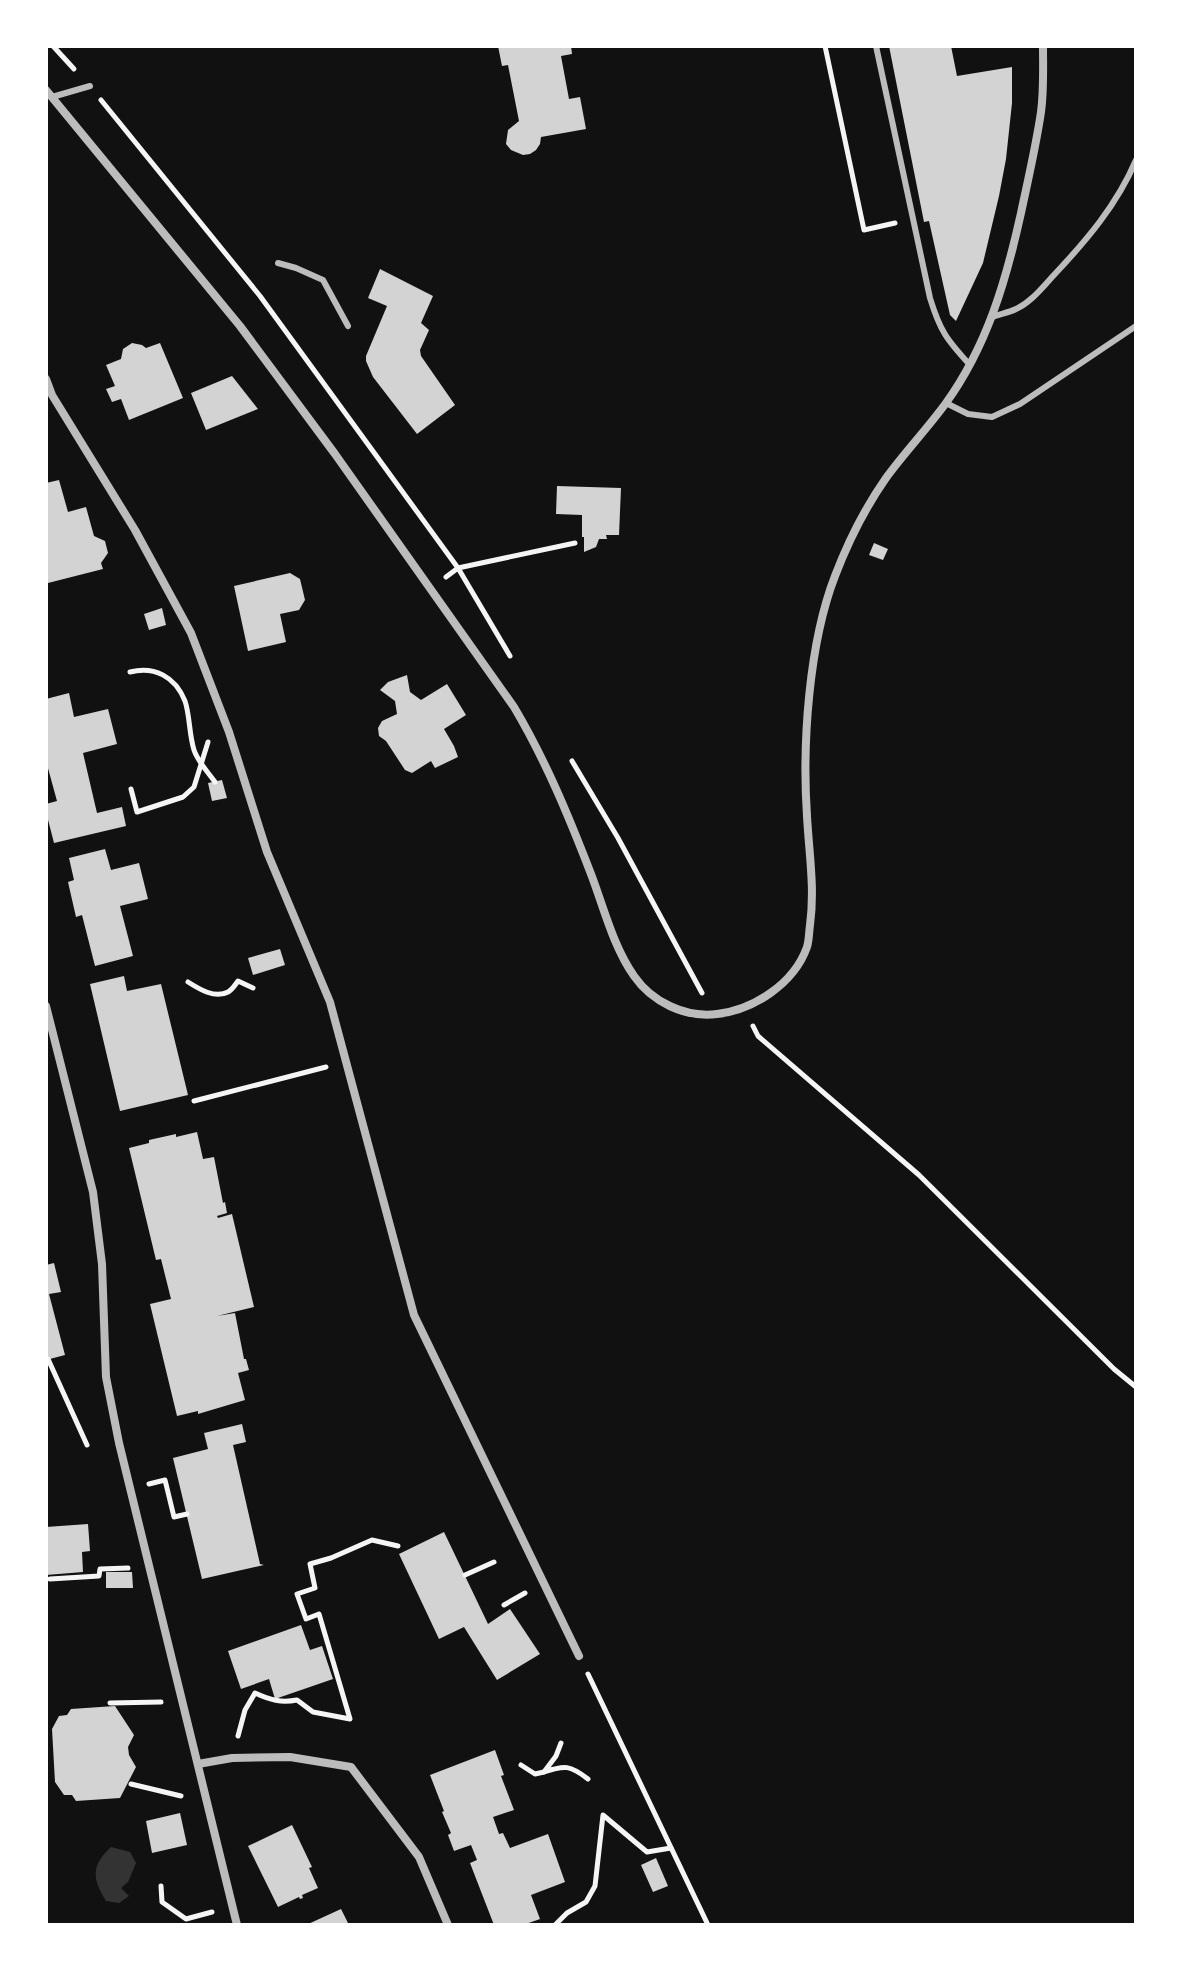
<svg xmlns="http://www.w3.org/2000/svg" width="1182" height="1971" viewBox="0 0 1182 1971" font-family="'Fira Sans',sans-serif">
	<rect width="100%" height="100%" fill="#111"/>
	<!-- water -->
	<path fill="#333" d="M111,1847l19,5 6,11 -8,19 -7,6 8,8 -10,7 -13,-2c-14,-23 -15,-35 5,-54z"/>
	<!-- building -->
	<g fill="#d3d3d3">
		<polygon points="498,46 571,46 572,54 561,56 569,99 580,97 586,129 541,137 540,144 536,150 530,154 523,155 511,150 506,144 508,130 519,121 508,65 502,66"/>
		<polygon points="889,46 951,46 957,76 1012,67 1012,103 1006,159 999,196 983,263 956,321 950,315 929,221 924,222"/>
		<polygon points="380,269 433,296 421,323 429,330 420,350 421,356 455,405 417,434 373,377 366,361 366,356 387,306 368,298"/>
		<polygon points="132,343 142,345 146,348 160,343 183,398 129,420 121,399 112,402 106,389 115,386 106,365 121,359 123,349"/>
		<polygon points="232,376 258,409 206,430 191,393"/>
		<polygon points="59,480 68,512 86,507 94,536 105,541 108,553 101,563 103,569 48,583 46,574 46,483"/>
		<polygon points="557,486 621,488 619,535 606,535 607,539 599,539 596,547 584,552 584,537 582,537 582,515 556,514"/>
		<polygon points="874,543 888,549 883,560 869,555"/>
		<polygon points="290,573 300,579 305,600 299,610 280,614 286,642 248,651 234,586"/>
		<polygon points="162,608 166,625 149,630 144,614"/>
		<polygon points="407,675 410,692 421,700 447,684 466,715 444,729 454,746 458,757 435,768 431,761 412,773 405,770 386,741 379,736 378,728 382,721 397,714 395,701 380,690 388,682"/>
		<polygon points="69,693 74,717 108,709 117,744 83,753 97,813 122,807 126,826 54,843 46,812 46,804 57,801 46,761 46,699"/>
		<polygon points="222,780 227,798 212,801 208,783"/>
		<polygon points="105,849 111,870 139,863 148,899 120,906 133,956 95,966 82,915 76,917 68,882 74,880 69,858"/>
		<polygon points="280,949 285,965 253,975 248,958"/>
		<polygon points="124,976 127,991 161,984 188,1095 120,1111 90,984"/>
		<polygon points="197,1132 203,1159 214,1157 223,1203 225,1202 227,1213 217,1216 218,1218 232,1214 254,1307 217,1316 235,1313 244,1359 246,1359 249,1370 238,1373 245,1400 198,1414 198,1411 177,1416 150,1304 171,1299 161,1259 156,1260 129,1148 149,1143 149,1140 176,1134 176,1137"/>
		<polygon points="54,1263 61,1292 49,1294 65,1355 46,1360 46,1265"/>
		<polygon points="242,1424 246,1442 233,1445 260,1564 264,1565 202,1579 173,1458 208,1449 204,1433"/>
		<polygon points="88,1524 90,1551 82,1552 83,1572 46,1575 46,1527"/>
		<polygon points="444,1532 488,1624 510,1609 540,1654 497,1680 464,1627 439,1639 399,1554"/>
		<polygon points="106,1572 132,1572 133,1588 106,1588"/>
		<polygon points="301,1625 310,1650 322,1646 333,1679 275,1699 269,1679 241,1689 228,1651"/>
		<polygon points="115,1706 134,1735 128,1747 129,1755 136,1767 120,1798 76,1801 72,1795 64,1795 55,1782 52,1729 59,1716 67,1715 71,1709"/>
		<polygon points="495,1750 504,1775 501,1776 514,1810 493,1817 499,1834 503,1833 510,1848 548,1834 565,1882 531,1895 540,1919 523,1925 494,1925 470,1863 477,1860 471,1845 454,1851 448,1835 451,1833 442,1812 444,1811 430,1775"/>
		<polygon points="180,1813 187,1845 152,1853 146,1821"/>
		<polygon points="292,1825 312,1867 309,1868 318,1888 302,1895 303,1898 300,1899 299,1897 278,1907 248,1846"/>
		<polygon points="656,1858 668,1886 653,1892 641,1865"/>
		<polygon points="341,1909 349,1925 306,1925"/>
	</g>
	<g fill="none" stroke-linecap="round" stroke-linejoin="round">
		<!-- path -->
		<g stroke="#f5f5f5" stroke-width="5">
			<polyline points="53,46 74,69"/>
			<polyline points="825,46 864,230 895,223"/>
			<polyline points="101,100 260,296 458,568 510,656"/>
			<polyline points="446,577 458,568 575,543"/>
			<path d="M130,672c24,-6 45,4 55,29 5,15 4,33 9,49 4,12 14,22 21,32"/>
			<polyline points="572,761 618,838 702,993"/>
			<polyline points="131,789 137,812 183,797 194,787 208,742"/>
			<path d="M188,982c11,7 27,17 40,10 5,-3 7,-7 10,-11l15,7"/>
			<polyline points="753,1026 758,1036 919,1175 1114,1369 1136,1387"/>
			<polyline points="194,1101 326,1067"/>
			<polyline points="48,1359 87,1445"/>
			<polyline points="149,1484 165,1480 174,1517 187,1514"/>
			<polyline points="465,1575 494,1562"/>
			<polyline points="50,1579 99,1576 100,1569 128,1568"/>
			<polyline points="504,1605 525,1593"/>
			<polyline points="588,1674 708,1925"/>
			<polyline points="110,1703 161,1702"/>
			<path d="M238,1736l7,-26 10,-17c15,7 26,10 42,7l16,12 37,7 -31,-105 -13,5 -9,-25 18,-6 -5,-24 21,-6 41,-18 26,6"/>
			<path d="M561,1743l-5,13 -12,16c21,-7 26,-7 44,7"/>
			<polyline points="521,1765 535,1774 544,1772"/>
			<polyline points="131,1784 181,1796"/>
			<polyline points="161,1886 162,1902 186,1919 212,1912"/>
			<polyline points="555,1925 567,1913 586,1902 595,1886 603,1815 647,1852 671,1848"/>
		</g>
		<!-- service -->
		<g stroke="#bcbcbc" stroke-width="6">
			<path d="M876,46l54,252c10,33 17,42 40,67"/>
			<polyline points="52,97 90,86"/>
			<polyline points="278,263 296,268 323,280 348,326"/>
			<path d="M992,317c7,-3 16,-4 24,-8 15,-7 26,-21 37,-33 33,-35 64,-71 83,-116"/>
			<polyline points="946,403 968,414 992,417 1020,404 1136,326"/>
		</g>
		<!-- minor -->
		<g stroke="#bcbcbc" stroke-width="8">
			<path d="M46,90l194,236 95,128 179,253c32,54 55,110 77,167 13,34 22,72 43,102 18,26 51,42 83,38 36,-4 77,-30 90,-67 2,-6 2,-15 3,-22 5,-37 -1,-72 -3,-109 -5,-73 2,-173 28,-240 13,-34 30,-68 51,-98 19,-26 41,-49 60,-75 41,-57 60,-122 75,-190 7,-33 15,-67 20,-101 3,-22 2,-44 2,-66"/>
			<polyline points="46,379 52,395 135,530 191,633 229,732 267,852 330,1002 414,1315 579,1656"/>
			<polyline points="46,1006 93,1192 102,1264 106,1377 119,1443 237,1925"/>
			<polyline points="198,1764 232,1758 290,1757 351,1767 419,1857 448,1925"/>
		</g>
	</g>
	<!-- border -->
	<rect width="1182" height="1971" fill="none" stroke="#ffffff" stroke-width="96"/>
</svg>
